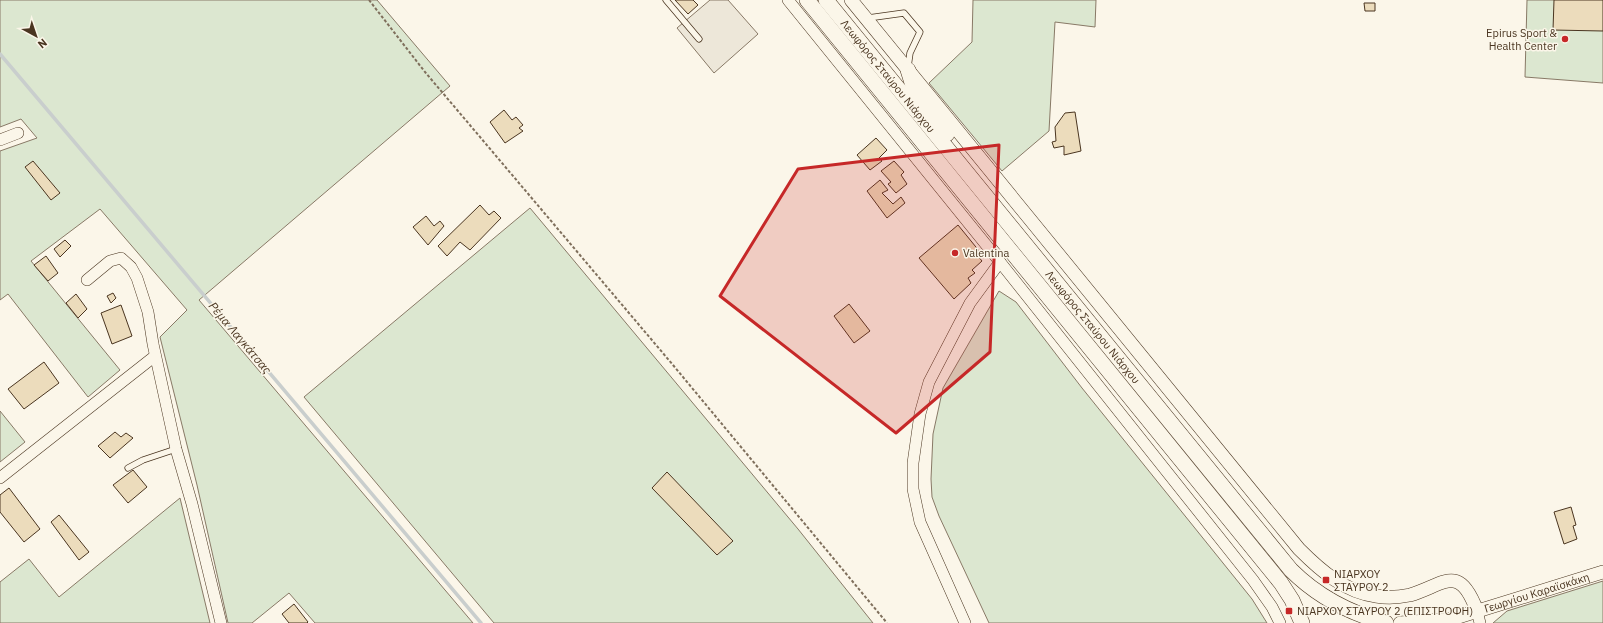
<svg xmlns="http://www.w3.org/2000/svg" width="1603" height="623" viewBox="0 0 1603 623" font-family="'IBM Plex Sans',sans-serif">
	<rect width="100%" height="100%" fill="#fbf6e9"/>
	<!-- green -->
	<g fill="#dce7d0" stroke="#887966">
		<polygon points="0,0 377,0 450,86 199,300 473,623 315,623 289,593 252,623 228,623 197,485 160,337 187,310 100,209 31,261 120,370 88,397 8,294 0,300 0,151 37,138 21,119 0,127"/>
		<polygon points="973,0 1096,0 1095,27 1055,22 1049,131 1002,171 929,83 972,42"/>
		<polygon points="1527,0 1603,0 1603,83 1525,77"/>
		<polygon points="530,208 798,529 873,623 494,623 304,397"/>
		<polygon points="999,291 1016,302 1082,388 1252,599 1267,623 989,623 939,516 932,497 931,479 933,434 943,388"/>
		<polygon points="0,411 25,442 0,462"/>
		<polygon points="180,498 210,623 0,623 0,582 29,559 59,597"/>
		<polygon points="1603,581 1603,623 1493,623 1507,611"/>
	</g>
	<!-- parking -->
	<polygon fill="#ede7d9" stroke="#887966" points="710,0 728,0 758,34 714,73 677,28"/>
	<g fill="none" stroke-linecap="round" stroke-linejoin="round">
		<!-- stream -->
		<polyline stroke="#c9cecd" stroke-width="3.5" points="0,54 481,623"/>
	</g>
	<!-- building -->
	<g fill="#ecdcbc" stroke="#4a3520">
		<polygon points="675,0 693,0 698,5 688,14"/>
		<polygon points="1554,0 1603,0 1603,31 1553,30"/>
		<polygon points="1364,3 1375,3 1375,11 1365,11"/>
		<polygon points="504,110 512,120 516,117 523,125 519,128 523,131 505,143 490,122"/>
		<polygon points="1075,112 1081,151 1064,155 1064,146 1054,148 1052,142 1056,141 1055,127 1065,113"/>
		<polygon points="876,138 887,150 879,158 882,161 870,170 857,155"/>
		<polygon points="33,161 60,193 51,200 25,167"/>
		<polygon points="894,161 904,172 901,175 907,184 896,193 888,184 891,182 881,171"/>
		<polygon points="880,180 888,190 882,193 893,204 901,197 905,203 887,218 867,191"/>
		<polygon points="480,205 489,215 494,211 501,218 470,250 460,242 447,256 438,246"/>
		<polygon points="426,216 434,226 440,221 444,226 428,245 413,227"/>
		<polygon points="958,225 980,252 977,255 982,261 972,270 975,273 968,278 971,283 954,299 919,258"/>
		<polygon points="65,240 71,246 60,257 54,249"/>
		<polygon points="46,256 58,273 48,281 34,265"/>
		<polygon points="113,293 116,298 111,303 107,296"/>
		<polygon points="76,294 87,309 78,318 66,303"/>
		<polygon points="849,304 870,331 854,343 834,316"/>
		<polygon points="121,305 132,336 112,344 101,313"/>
		<polygon points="44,362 59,383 24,409 8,389"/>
		<polygon points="115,432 121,437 126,433 133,438 110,458 98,446"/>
		<polygon points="133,470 147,487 128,503 113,485"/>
		<polygon points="667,472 733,541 717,555 652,488"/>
		<polygon points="9,488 40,529 24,542 0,512 0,495"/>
		<polygon points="1571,507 1576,525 1573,526 1577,539 1564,544 1554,512"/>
		<polygon points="59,515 89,552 79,560 51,522"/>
		<polygon points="294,604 308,622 307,623 289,623 282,614"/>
	</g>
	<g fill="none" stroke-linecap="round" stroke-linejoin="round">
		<!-- service casing -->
		<g stroke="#4a3520" stroke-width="7">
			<g id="service">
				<polyline points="666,0 699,39"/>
				<polyline points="868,18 904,13 920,32 910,53 908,67"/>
				<polyline points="128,468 143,460 176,449"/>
			</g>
		</g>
		<!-- minor casing -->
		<g stroke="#4a3520" stroke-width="12">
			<g id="minor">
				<polyline points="788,0 1000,262 1253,580 1272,607 1280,623"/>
				<polyline points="0,140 18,133"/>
				<polyline points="87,280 110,261 121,258 131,267 137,278 148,312 153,344 176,449 192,504 221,623"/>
				<polyline points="0,478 155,356"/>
				<polyline points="1477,611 1480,623"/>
				<polyline points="965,623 920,522 913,489 913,463 920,414 929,382 970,303 1000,262"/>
			</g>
		</g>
		<!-- tertiary casing -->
		<g stroke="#4a3520" stroke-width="14">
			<g id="tertiary">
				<path d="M851,0l448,549c22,22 46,43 77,47 11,2 24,1 34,-1 34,-10 49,-33 67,16"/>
				<path id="s1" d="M1400,623l52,-4 151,-47"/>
			</g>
		</g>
		<!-- secondary casing -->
		<g stroke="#4a3520" stroke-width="16">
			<g id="secondary">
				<polyline points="807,0 1281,583 1292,600 1302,623"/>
				<path id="s2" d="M826,0l465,570c27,27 58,43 95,53"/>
				<polyline points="908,70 914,89 947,134"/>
			</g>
		</g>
		<!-- path -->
		<polyline stroke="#7f6f5c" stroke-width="2" stroke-dasharray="3 2" stroke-linecap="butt" points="369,0 425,72 673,365 887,623"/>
		<!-- service -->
		<use href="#service" stroke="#fbf6e9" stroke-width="5.5"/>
		<!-- minor -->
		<use href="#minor" stroke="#fbf6e9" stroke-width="11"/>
		<!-- tertiary -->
		<use href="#tertiary" stroke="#fbf6e9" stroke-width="13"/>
		<!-- secondary -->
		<use href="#secondary" stroke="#fbf6e9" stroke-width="15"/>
	</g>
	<!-- marked area -->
	<path fill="#c62828" fill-opacity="0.2" stroke="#c62828" stroke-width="3" stroke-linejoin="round" d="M999,145l-9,207 -94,81 -176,-137 78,-127z"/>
	<!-- markers -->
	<g fill="#c62828" stroke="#fbf6e9" stroke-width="1.5">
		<circle cx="1565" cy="39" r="4"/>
		<circle cx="955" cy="253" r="4"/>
		<rect x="1322" y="576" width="8" height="8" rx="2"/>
		<rect x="1285" y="607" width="8" height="8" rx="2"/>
	</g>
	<g text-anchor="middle" stroke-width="3" stroke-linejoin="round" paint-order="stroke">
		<!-- poi labels -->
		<g font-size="11" fill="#4a3520" stroke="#fbf6e9" text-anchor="start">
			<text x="1557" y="37" text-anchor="end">Epirus Sport &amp;<tspan x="1557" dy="13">Health Center</tspan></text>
			<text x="963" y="257">Valentina</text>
			<text x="1334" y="578">ΝΙΑΡΧΟΥ<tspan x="1334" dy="13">ΣΤΑΥΡΟΥ 2</tspan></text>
			<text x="1297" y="615">ΝΙΑΡΧΟΥ ΣΤΑΥΡΟΥ 2 (ΕΠΙΣΤΡΟΦΗ)</text>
		</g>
		<!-- street labels -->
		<g font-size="11" fill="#4a3520" stroke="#fbf6e9">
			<text dy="4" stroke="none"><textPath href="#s2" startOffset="98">Λεωφόρος Σταύρου Νιάρχου</textPath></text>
			<text dy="4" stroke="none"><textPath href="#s2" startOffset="422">Λεωφόρος Σταύρου Νιάρχου</textPath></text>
			<text dy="4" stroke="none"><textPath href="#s1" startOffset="141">Γεωργίου Καραϊσκάκη</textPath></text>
		</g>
		<!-- water labels -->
		<g font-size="12" font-style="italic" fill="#4a3520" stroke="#fbf6e9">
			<text transform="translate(240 338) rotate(50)" y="4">Ρέμα Λαγκάτσας</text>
		</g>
	</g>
	<!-- north arrow -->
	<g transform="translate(36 36) rotate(140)" stroke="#fbf6e9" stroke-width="3" paint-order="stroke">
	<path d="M0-3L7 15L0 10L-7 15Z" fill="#4a3520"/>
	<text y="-6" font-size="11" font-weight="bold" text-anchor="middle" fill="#4a3520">N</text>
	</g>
</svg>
